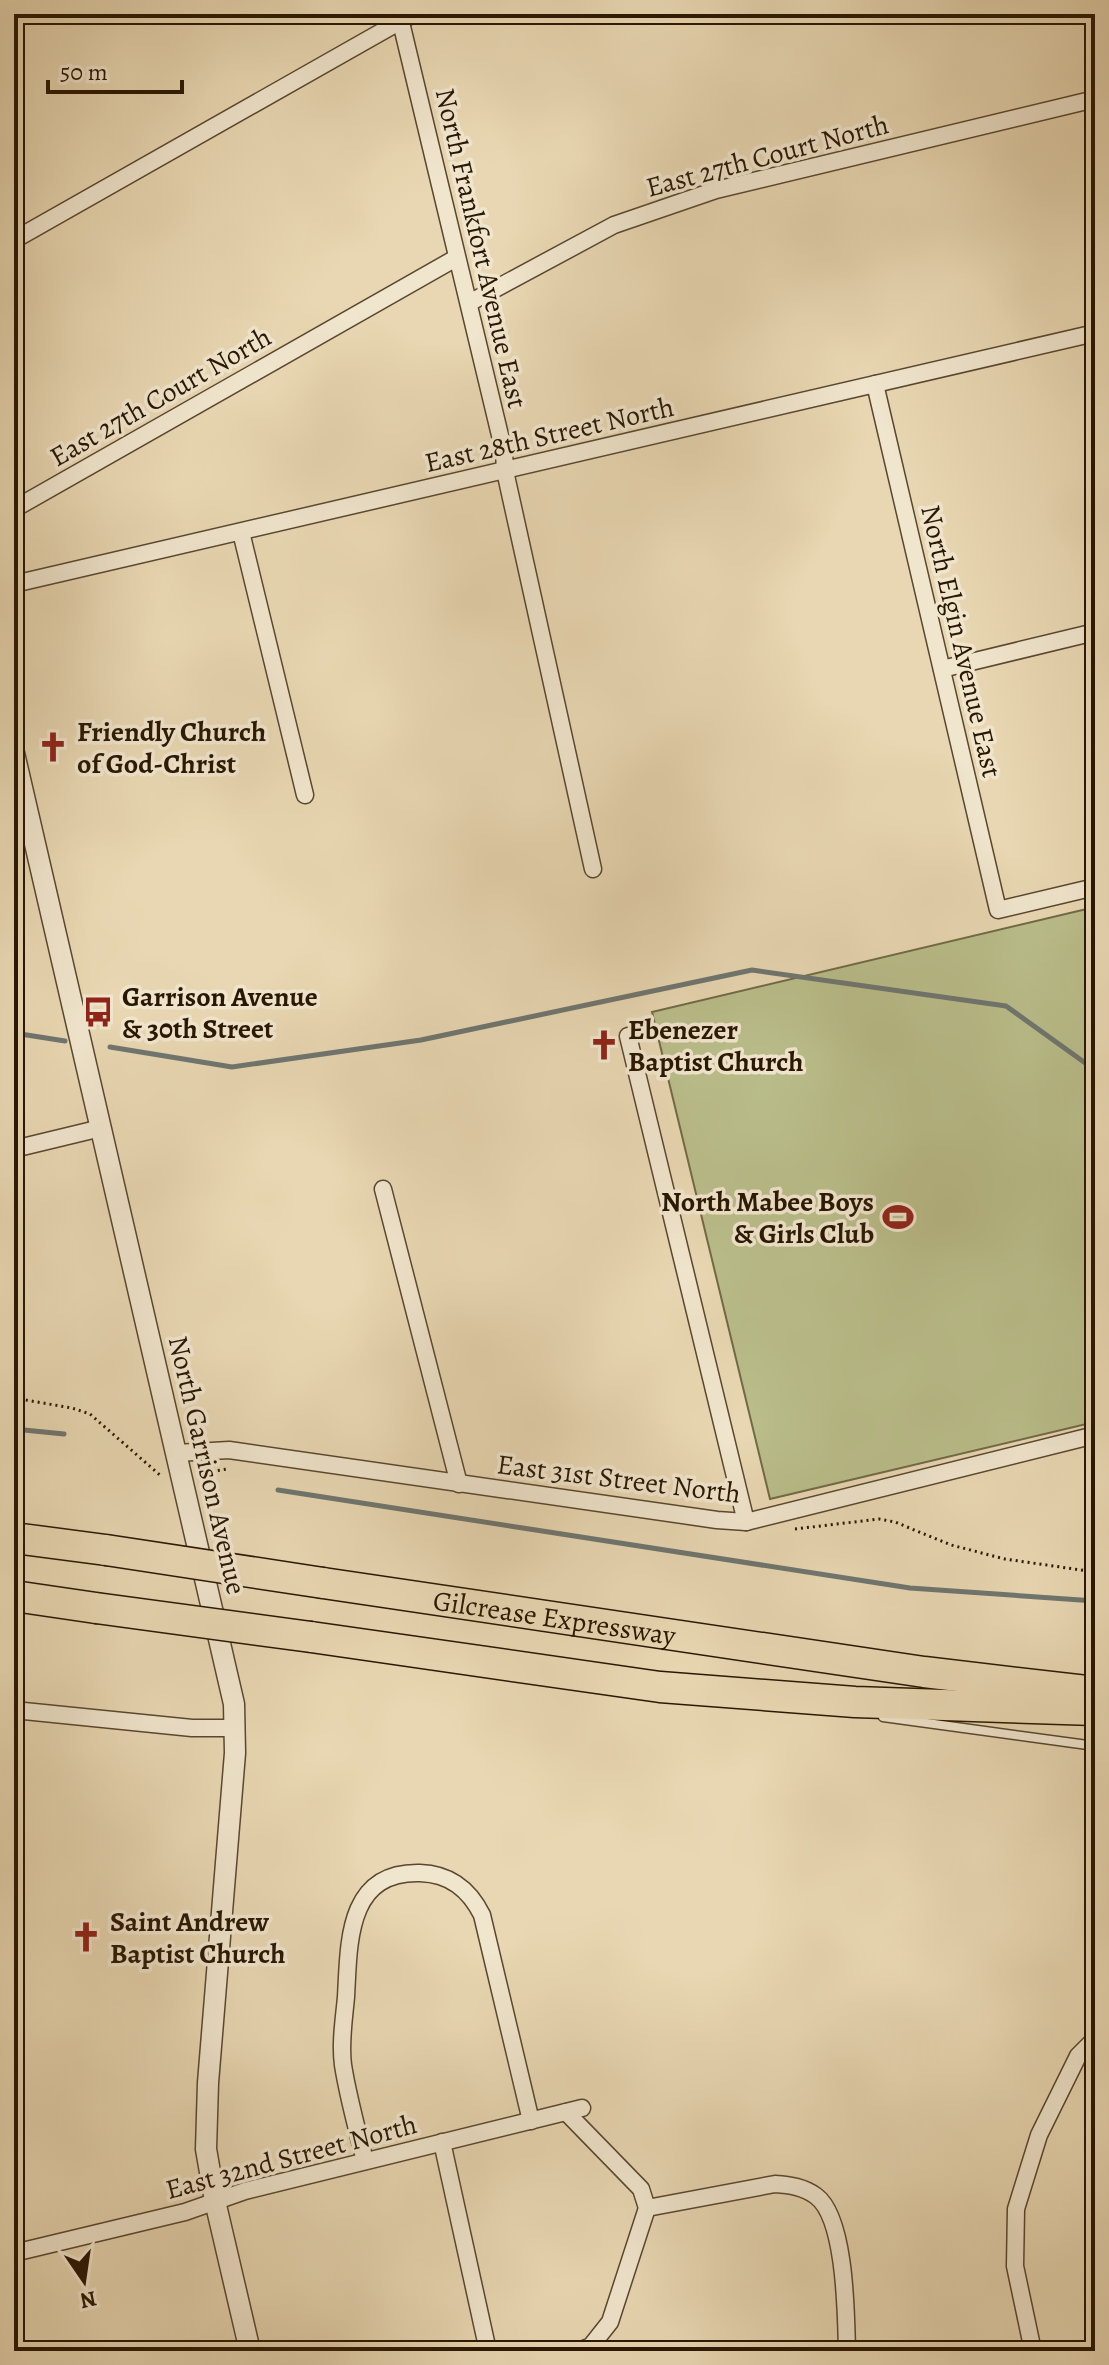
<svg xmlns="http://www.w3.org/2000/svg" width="1109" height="2365" viewBox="0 0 1109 2365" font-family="Alegreya,serif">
	<rect width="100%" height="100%" fill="#e8d7b2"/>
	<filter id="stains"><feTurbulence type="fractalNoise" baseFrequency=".0025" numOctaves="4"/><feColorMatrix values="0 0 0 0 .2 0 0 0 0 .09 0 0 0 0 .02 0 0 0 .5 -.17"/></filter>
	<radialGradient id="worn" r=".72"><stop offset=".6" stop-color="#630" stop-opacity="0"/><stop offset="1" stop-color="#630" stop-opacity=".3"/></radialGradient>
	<!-- green -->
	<polygon fill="#b9bd8a" stroke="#716a46" stroke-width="2" points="1095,907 1095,1422 770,1499 652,1012"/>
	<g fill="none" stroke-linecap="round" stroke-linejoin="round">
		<!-- stream -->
		<g stroke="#6f7670" stroke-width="5">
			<polyline points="14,1033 65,1041"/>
			<polyline points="110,1047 232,1067 421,1040 752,970 1006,1006 1095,1070"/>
			<polyline points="14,1429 64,1434"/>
			<polyline points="278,1490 910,1588 1095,1601"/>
		</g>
		<!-- service casing -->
		<g stroke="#59472f" stroke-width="11">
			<g id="service">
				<polyline points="1095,1292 1090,1303 1095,1325"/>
				<polyline points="883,1717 1095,1746"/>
			</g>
		</g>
		<!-- minor casing -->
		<g stroke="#59472f" stroke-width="19">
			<g id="minor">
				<polyline points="399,14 504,452 505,471 593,869"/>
				<polyline points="14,240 413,14"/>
				<polyline points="469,303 614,225 716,190 1095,99"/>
				<polyline points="875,384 998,910 1095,887"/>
				<polyline points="14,509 456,258"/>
				<polyline points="241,532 305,795"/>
				<polyline points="14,584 1095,333"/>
				<polyline points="942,669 1095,632"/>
				<polyline points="628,1036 746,1522"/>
				<polyline points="14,1149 101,1128"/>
				<polyline points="383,1189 459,1484"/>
				<polyline points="177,1453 229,1450 717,1520 746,1522 1095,1435"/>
				<polyline points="14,1710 192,1728 235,1728"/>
				<polyline points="566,2112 641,2189 647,2208 610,2322 591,2346 579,2351"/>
				<polyline points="442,2142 488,2351"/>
				<path d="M365,2161c-8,-32 -17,-64 -22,-96 -3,-22 1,-46 3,-68 3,-53 0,-126 74,-124 30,1 49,16 62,42l49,206"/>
				<path d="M647,2208l128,-24c15,1 29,3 41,12 30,22 30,120 31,155"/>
				<polyline points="14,2253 185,2212 245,2191 582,2108"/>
				<polyline points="1033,2351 1015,2266 1016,2209 1039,2135 1078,2056 1095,2039"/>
			</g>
		</g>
		<!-- tertiary casing -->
		<g stroke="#59472f" stroke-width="23">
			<polyline id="tertiary" points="14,753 234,1704 235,1753 208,2083 206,2149 215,2201 250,2351"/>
		</g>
		<!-- motorway casing -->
		<g stroke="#291703" stroke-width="33">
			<g id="motorway">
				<polyline points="14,1538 106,1550"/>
				<path id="s1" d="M323,1583l601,89 171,20"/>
				<polyline points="14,1596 96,1608"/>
				<polyline points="311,1637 660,1687 855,1702 1095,1710"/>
			</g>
		</g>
		<!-- path -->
		<g stroke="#291703" stroke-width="3" stroke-dasharray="2 4" stroke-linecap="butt">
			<polyline points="14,1398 72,1408 90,1414 161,1476"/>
			<polyline points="200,1473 228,1469"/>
			<polyline points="795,1529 879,1519 895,1522 951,1545 1005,1559 1095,1572"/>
		</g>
		<!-- service -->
		<use href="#service" stroke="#f0e5cd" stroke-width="8"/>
		<!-- minor -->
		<use href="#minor" stroke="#f0e5cd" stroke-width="16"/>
		<!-- tertiary -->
		<use href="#tertiary" stroke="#f0e5cd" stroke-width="20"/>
		<!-- motorway -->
		<use href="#motorway" stroke="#e8d7b2" stroke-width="30"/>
		<!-- motorway-bridge casing -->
		<g stroke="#291703" stroke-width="33" stroke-linecap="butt">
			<g id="motorway-bridge">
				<polyline points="106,1550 323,1583"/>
				<polyline points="96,1608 311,1637"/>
			</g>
		</g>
		<!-- motorway-bridge -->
		<use href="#motorway-bridge" stroke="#e8d7b2" stroke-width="30"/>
	</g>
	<!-- icons -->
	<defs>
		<g id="church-bare" transform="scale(2.4)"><path d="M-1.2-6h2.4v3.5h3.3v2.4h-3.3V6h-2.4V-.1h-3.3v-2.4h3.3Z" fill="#8f2418" stroke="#f0e5cd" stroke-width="2.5" paint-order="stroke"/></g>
		<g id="bus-bare" transform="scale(2.4)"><path d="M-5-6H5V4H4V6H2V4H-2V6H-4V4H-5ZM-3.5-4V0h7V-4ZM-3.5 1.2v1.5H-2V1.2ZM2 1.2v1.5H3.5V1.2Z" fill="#8f2418" stroke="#f0e5cd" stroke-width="2.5" paint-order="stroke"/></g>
		<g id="stadium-bare" transform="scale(2.4)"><path d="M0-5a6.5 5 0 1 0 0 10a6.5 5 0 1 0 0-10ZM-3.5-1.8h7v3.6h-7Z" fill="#8f2418" stroke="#f0e5cd" stroke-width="2.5" paint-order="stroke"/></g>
	</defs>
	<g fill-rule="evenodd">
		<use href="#church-bare" x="53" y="747"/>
		<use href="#bus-bare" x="98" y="1012"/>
		<use href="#church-bare" x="604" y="1045"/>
		<use href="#stadium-bare" x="898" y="1217"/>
		<use href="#church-bare" x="86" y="1937"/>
	</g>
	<g text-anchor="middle" stroke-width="7" stroke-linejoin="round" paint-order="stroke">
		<!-- street labels -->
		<g font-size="28" fill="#291703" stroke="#f0e5cd">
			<text transform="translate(767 155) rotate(-15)" y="10">East 27th Court North</text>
			<text transform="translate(482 248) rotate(77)" y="10">North Frankfort Avenue East</text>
			<text transform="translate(160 396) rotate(-30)" y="10">East 27th Court North</text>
			<text transform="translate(549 434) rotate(-13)" y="10">East 28th Street North</text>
			<text transform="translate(962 641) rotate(77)" y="10">North Elgin Avenue East</text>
			<text transform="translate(208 1465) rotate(77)" y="10">North Garrison Avenue</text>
			<text transform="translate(619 1478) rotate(7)" y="10">East 31st Street North</text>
			<text dy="10" stroke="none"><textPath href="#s1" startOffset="234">Gilcrease Expressway</textPath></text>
			<text transform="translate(291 2156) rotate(-15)" y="10">East 32nd Street North</text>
		</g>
		<!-- poi labels -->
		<g font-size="28" font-weight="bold" fill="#291703" stroke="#f0e5cd" text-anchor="start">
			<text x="77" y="741">Friendly Church<tspan x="77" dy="32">of God-Christ</tspan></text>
			<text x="122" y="1006">Garrison Avenue<tspan x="122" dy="32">&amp; 30th Street</tspan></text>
			<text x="628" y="1039">Ebenezer<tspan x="628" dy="32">Baptist Church</tspan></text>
			<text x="874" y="1211" text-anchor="end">North Mabee Boys<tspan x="874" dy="32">&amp; Girls Club</tspan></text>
			<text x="110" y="1931">Saint Andrew<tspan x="110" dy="32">Baptist Church</tspan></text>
		</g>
	</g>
	<!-- margin -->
	<rect width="1109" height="2365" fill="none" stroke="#e8d7b2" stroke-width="48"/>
	<rect x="16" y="16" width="1077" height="2333" fill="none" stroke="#291703" stroke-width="4"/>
	<rect x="24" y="24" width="1061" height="2317" fill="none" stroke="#291703" stroke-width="2"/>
	<!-- north arrow -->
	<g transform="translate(84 2281) rotate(167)" stroke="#f0e5cd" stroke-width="6" paint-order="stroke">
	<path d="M0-6L14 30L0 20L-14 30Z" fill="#291703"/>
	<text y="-12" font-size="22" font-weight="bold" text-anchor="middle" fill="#291703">N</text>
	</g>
	<!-- scale -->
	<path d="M48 80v12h134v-12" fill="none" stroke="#291703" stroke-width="4"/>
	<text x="60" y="80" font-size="24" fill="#291703" stroke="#f0e5cd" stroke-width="6" paint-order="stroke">50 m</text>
	<rect width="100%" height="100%" filter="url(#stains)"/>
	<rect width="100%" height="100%" fill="url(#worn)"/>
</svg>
